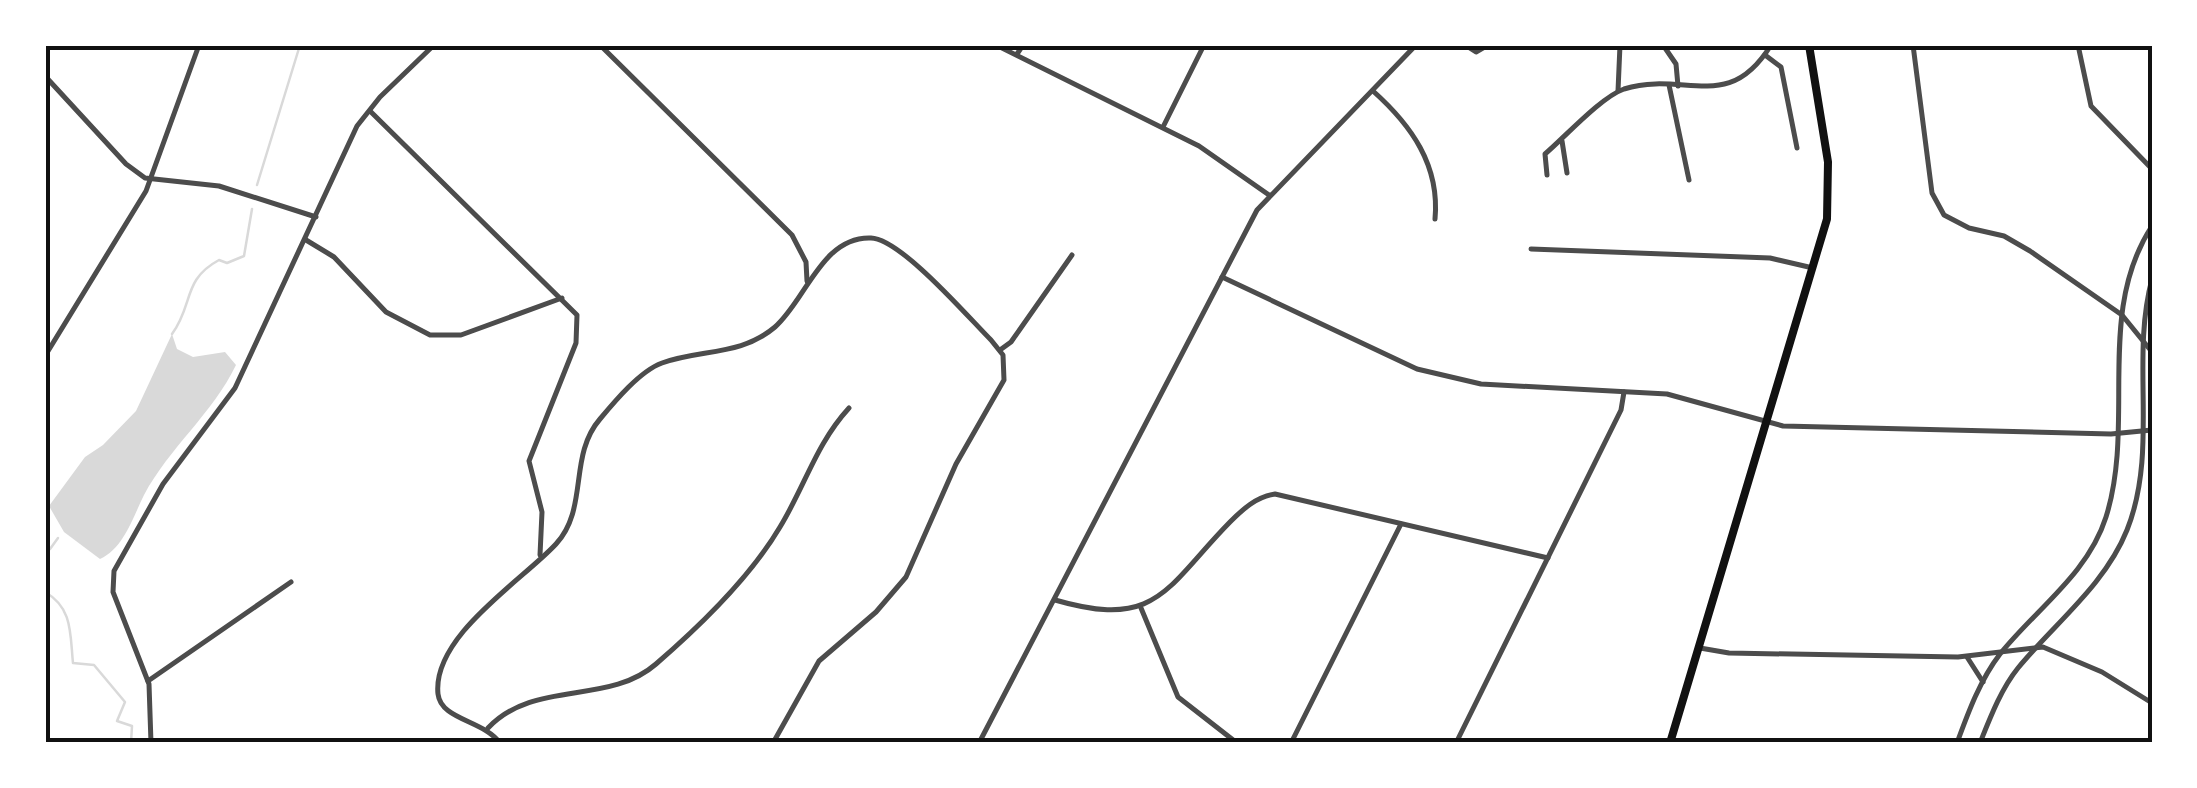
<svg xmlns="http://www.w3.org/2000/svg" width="2197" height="788" viewBox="0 0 2197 788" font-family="Roboto,sans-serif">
	<rect width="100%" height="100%" fill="#fff"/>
	<!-- water -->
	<path fill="#d9d9d9" d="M172,334l5,15 16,8 32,-5 11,13c-23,48 -67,83 -92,130 -11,22 -20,53 -44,64l-36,-27 -15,-26 36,-49 18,-12 33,-34z"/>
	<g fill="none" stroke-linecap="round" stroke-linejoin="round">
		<!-- stream -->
		<g stroke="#d9d9d9" stroke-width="2.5">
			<polyline points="257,185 300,45"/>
			<path d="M172,334c22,-30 10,-54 47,-74l8,3 17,-7 8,-47"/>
			<polyline points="50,549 58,538"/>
			<polyline points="45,560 46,558"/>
			<path d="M45,592c28,16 25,42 28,71l21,2 31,37 -8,19 15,5 -1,17"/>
		</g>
		<!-- minor -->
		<g stroke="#4c4c4c" stroke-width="5">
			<polyline points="600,45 792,235 806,262 807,281"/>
			<polyline points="996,45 1199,146 1269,195"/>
			<polyline points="1465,45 1476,52 1488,45"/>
			<polyline points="1663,45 1676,64 1678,86"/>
			<polyline points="1913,45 1932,193 1944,215 1969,228 2004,236 2030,251 2122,315 2152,352"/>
			<polyline points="2078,45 2091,106 2152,169"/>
			<polyline points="1017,54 1023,45"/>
			<polyline points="1765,55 1781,67 1797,148"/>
			<polyline points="45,76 126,164 145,178 219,186 316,217"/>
			<polyline points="1669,85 1689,180"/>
			<path d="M1373,91c38,34 67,74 62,128"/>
			<polyline points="1618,91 1620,45"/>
			<polyline points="370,111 577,315 576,343 529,461 542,512 540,555"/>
			<polyline points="1163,127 1204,45"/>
			<polyline points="1562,141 1567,173"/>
			<path d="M1547,175l-2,-21c19,-16 56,-57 79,-65 61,-19 104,26 147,-44"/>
			<polyline points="306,240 334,257 386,312 430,335 461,335 562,298"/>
			<polyline points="1531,249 1770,258 1813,268"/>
			<polyline points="1222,277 1417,369 1481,384 1667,394 1783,426 2111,434 2152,430"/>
			<polyline points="1000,350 1011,342 1072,255"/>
			<polyline points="45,356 146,191 199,45"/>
			<path d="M1055,600c103,30 111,-13 175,-78 13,-13 26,-25 45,-28l273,64"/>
			<polyline points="1141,608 1178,697 1237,743"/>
			<polyline points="1700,648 1729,653 1958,657 2043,647 2102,672 2152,703"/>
			<polyline points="1967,657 1983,682"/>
			<polyline points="148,681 291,582"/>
			<path d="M488,728c46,-49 120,-22 168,-64 44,-38 95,-88 124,-137 25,-41 36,-83 69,-119"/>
			<polyline points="151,743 149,684 113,592 114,571 163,484 235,388 357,126 380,97 434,45"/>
			<path d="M500,743c-17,-23 -59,-23 -62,-49 -6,-58 85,-114 118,-150 33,-36 12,-88 44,-125 15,-18 40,-48 62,-56 39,-14 79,-7 113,-36 31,-27 47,-91 96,-89 30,1 97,79 120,102l12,15 1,25 -48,84 -50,113 -30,35 -57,49 -46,82"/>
			<polyline points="979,743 1257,210 1416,45"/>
			<polyline points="1291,743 1401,524"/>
			<polyline points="1456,743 1621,410 1624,392"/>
			<path d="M1957,743c11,-30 23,-63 43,-89 36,-45 88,-80 106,-137 30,-95 -11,-204 46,-291"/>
			<path d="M1980,743c10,-25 21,-54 38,-75 37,-45 87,-83 109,-138 32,-80 3,-170 25,-251"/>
		</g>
		<!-- secondary -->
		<polyline stroke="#111" stroke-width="8" points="1670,743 1827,219 1828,162 1809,45"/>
	</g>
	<!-- border -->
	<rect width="2197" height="788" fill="none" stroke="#ffffff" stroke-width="95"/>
	<rect x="48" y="48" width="2102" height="692" fill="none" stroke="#111" stroke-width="4"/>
</svg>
